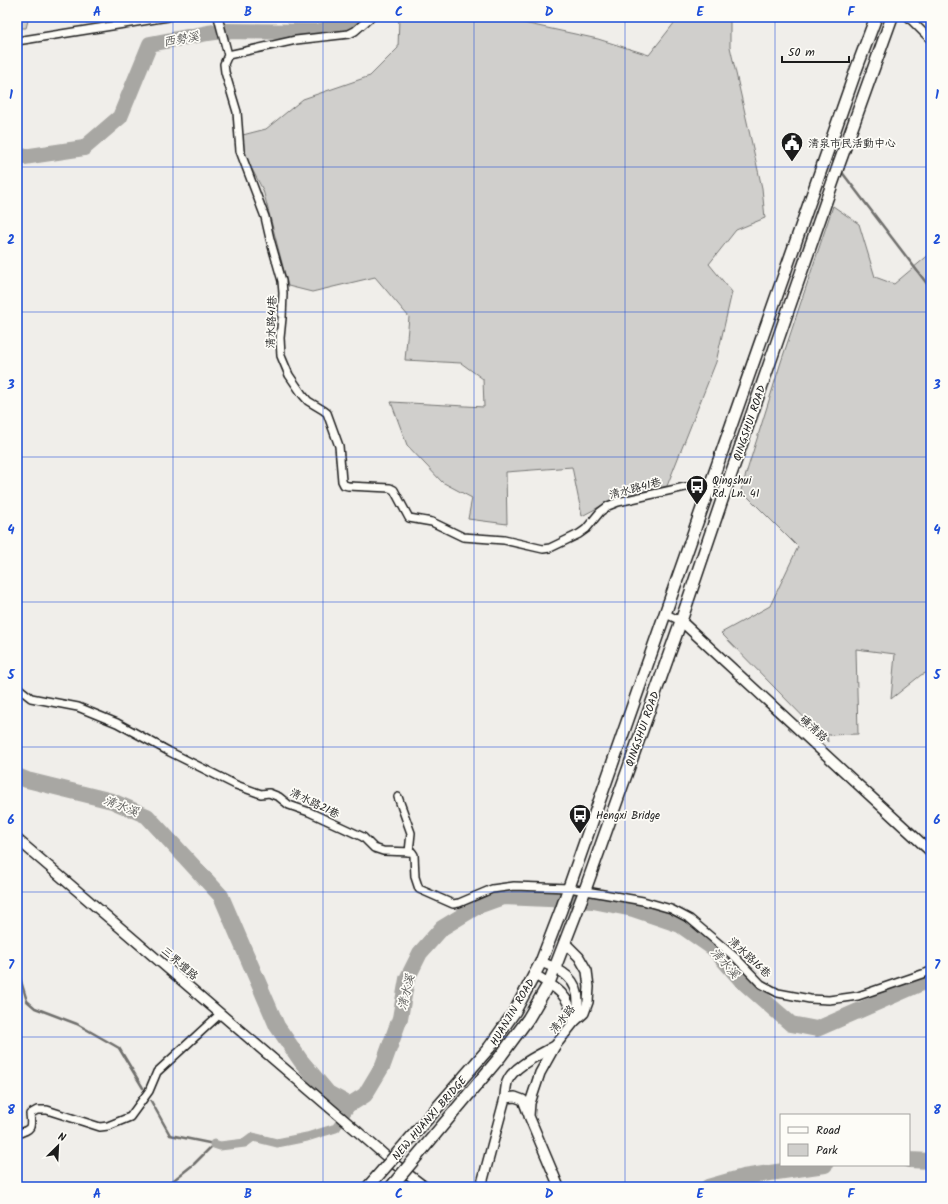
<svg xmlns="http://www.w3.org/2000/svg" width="948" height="1204" viewBox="0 0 948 1204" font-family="Kalam,'LXGW WenKai TC',sans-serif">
	<rect width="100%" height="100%" fill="#f0eeea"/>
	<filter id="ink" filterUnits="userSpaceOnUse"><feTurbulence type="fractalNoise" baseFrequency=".025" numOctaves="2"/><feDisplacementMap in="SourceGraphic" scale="8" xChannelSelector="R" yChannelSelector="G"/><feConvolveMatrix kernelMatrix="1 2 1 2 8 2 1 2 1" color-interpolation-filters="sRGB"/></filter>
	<g filter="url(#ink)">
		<!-- green -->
		<g fill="#d0cfcc" stroke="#767674">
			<polygon points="17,17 29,17 26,28 17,28"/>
			<polygon points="399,17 496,17 598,39 649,55 675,22 674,17 730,17 730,47 762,188 765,218 736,230 709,264 732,292 716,362 667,486 618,497 582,516 572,467 506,472 507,524 468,519 472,498 442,482 407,445 391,402 484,407 483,379 461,363 405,360 409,317 375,277 312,292 288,286 263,190 235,137 266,129 303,99 370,76 398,48"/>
			<polygon points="833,206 859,224 875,277 894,284 931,253 931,671 921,675 891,699 895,654 856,649 858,734 827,735 828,742 721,633 770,606 798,547 741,490 781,362"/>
		</g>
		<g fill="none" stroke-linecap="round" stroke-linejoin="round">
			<!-- stream -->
			<g stroke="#706f6d" stroke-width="2.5">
				<polyline points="829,155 835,164"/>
				<polyline points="841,171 931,289"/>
				<polyline points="17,968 27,1001 35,1008 77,1024 119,1048 143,1088"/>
				<polyline points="151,1101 170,1135 214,1144"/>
				<polyline points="165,1187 194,1164 214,1144"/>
			</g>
			<!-- canal -->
			<polyline stroke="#a8a7a3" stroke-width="9" points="214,1144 220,1146 245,1143 253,1137 277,1143 307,1137 336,1128 354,1102"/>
			<!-- river -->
			<g stroke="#a8a7a3" stroke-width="16">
				<polyline points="17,158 84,148 120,117 150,44 208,33 222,31 317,32 343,25 353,17"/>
				<polyline points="17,776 27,780 112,801 147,816 221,896 277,1026 301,1061 328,1093 348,1104 354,1102 365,1095 383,1065 400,1018 407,979 420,953 442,928 478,906 503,897 593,901 633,909 680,925 713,948 741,980 791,1024 817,1029 931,979"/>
				<polyline points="909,1160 931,1161"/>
				<polyline points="708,1187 743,1177 825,1165"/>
			</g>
			<!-- minor casing -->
			<g stroke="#1c1c1c" stroke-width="10">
				<g id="minor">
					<polyline points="218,17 228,55 224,64 225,72 237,112 240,151 265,217 270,239 282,281 283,293 282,318 280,338 281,356 289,375 302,394 308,401 323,410 327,413 339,446 342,481 344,485 348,486 390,488 394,490 409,518 432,522 463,537 504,540 543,549 550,548 579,534 586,529 600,512 608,506 618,502 685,487 700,487 710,490 723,497"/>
					<polyline points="908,17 931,40"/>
					<polyline points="17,41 168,17"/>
					<polyline points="228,55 296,40 349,34 355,31 371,17"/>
					<polyline points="666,614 681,621"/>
					<polyline points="17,687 31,698 78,707 117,723 170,752 236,785 261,794 269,793 279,797 289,805 309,812 363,837 374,848 383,851 412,852 414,855 415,877 419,889 453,904 459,903 492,889 514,886 569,888 643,901 671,909 690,919 736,958 761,984 778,993 810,999 829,1000 858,996 931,971"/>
					<polyline points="398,797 411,833 409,852"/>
					<path d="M17,1134c14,-5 15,-5 13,-20l7,-4h10l53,17 8,-1 22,-9 19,-26 8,-19 63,-58"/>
				</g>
			</g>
			<!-- tertiary casing -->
			<g stroke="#1c1c1c" stroke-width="12">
				<g id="tertiary">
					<polyline points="681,621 931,852"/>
					<polyline points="17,839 357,1131 396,1165 425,1187"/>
					<path d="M541,962c21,8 38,17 37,42 0,6 -3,12 -4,18"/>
					<path d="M535,975c20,12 34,19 38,44"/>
					<path d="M505,1098c0,-5 1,-11 2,-16 6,-16 34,-28 48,-36"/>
					<polyline points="481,1187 505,1098 515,1097 523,1100 528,1113"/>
					<polyline points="559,1187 529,1116 530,1103 540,1073 555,1046 574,1022 584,1013 588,1002 589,987 587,971 579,957 565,943"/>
				</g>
			</g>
			<!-- primary casing -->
			<g stroke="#1c1c1c" stroke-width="14">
				<g id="primary">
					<polyline points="489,1048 515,1011 541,962 561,910 856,70 876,17"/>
					<polyline points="500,1057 528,1019 549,983 585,890 681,621 723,497 838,167 892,17"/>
				</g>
			</g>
			<!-- minor -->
			<use href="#minor" stroke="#fdfcf7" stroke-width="7"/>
			<!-- tertiary -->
			<use href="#tertiary" stroke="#fdfcf7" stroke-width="9"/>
			<!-- primary -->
			<use href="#primary" stroke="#fdfcf7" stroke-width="11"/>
			<!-- primary-bridge casing -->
			<g stroke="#1c1c1c" stroke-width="14" stroke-linecap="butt">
				<g id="primary-bridge">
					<polyline points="368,1187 489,1048"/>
					<polyline points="391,1187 500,1057"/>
				</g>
			</g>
			<!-- primary-bridge -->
			<use href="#primary-bridge" stroke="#fdfcf7" stroke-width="11"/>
		</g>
	</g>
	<!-- grid -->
	<path fill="none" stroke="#1d4ed8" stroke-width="1" stroke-opacity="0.55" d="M173,17v1170M323,17v1170M474,17v1170M625,17v1170M775,17v1170M17,167h914M17,312h914M17,457h914M17,602h914M17,747h914M17,892h914M17,1037h914"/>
	<!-- icons -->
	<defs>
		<g id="civic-pin" transform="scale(1.15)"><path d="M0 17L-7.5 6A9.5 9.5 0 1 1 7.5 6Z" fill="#1c1c1c" stroke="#fdfcf7"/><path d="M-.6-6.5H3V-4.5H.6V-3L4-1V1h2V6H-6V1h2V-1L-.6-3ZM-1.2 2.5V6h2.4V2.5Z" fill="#fff"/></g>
		<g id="bus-pin" transform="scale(1.15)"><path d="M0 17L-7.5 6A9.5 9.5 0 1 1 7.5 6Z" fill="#1c1c1c" stroke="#fdfcf7"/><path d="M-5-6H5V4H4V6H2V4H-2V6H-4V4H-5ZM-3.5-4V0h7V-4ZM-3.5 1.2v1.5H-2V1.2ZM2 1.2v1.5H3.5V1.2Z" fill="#fff"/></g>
	</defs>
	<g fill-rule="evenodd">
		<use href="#civic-pin" x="792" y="143"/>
		<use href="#bus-pin" x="697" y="486"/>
		<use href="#bus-pin" x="580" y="815"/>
	</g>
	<g text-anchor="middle" stroke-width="3.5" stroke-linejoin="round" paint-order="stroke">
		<!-- poi labels -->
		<g font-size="11" fill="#1c1c1c" stroke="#fdfcf7" text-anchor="start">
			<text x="808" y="147">清泉市民活動中心</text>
			<text x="712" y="484">Qingshui<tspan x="712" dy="13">Rd. Ln. 41</tspan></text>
			<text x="596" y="819">Hengxi Bridge</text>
		</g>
		<!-- street labels -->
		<g font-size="11" fill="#1c1c1c" stroke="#fdfcf7">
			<text transform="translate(271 322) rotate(-88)" y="4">清水路41巷</text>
			<text transform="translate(749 423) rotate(-71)" y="4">QINGSHUI ROAD</text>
			<text transform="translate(635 488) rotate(-15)" y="4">清水路41巷</text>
			<text transform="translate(814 728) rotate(43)" y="4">磺清路</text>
			<text transform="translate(642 729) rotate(-70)" y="4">QINGSHUI ROAD</text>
			<text transform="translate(315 803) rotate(26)" y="4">清水路21巷</text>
			<text transform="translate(750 957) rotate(43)" y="4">清水路16巷</text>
			<text transform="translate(180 963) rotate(41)" y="4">三界壇路</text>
			<text transform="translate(512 1012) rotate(-59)" y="4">HUANJIN ROAD</text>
			<text transform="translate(562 1019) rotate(-50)" y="4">清水路</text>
			<text transform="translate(429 1118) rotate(-49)" y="4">NEW HUANXI BRIDGE</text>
		</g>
		<!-- water labels -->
		<g font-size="12" font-style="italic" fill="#5b5b59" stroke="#fdfcf7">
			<text transform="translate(181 39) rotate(-10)" y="4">西勢溪</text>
			<text transform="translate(121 806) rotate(21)" y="4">清水溪</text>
			<text transform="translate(725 963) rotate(48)" y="4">清水溪</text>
			<text transform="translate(406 992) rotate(-76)" y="4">清水溪</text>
		</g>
	</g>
	<!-- margin -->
	<rect width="948" height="1204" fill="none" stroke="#fdfcf7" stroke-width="44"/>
	<!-- legend -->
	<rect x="780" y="1114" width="130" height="52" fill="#fdfcf7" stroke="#a3a29f"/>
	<rect x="788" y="1127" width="20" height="6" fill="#fdfcf7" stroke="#a3a29f"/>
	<text x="816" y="1134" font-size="12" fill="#1c1c1c">Road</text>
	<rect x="788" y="1144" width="20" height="12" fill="#d0cfcc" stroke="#a3a29f"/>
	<text x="816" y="1154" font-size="12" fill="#1c1c1c">Park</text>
	<!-- north arrow -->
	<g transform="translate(58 1146) rotate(24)" stroke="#fdfcf7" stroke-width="3" paint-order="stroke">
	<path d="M0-3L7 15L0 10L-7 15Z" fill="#1c1c1c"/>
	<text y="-6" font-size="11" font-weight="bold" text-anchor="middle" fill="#1c1c1c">N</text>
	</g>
	<!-- scale -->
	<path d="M782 56v6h67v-6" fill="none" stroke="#1c1c1c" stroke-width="2"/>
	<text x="788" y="56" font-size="12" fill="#1c1c1c" stroke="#fdfcf7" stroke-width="3" paint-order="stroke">50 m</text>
	<rect x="22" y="22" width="904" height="1160" fill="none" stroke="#1d4ed8" stroke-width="1.5"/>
	<g font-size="13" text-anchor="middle" font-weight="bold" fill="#1d4ed8">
		<text x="97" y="16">A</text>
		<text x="248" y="16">B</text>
		<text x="399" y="16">C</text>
		<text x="549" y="16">D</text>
		<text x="700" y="16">E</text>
		<text x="851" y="16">F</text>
		<text x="11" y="99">1</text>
		<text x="937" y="99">1</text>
		<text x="11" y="244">2</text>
		<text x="937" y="244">2</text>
		<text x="11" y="389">3</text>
		<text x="937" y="389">3</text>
		<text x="11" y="534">4</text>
		<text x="937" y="534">4</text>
		<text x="11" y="679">5</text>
		<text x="937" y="679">5</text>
		<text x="11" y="824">6</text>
		<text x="937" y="824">6</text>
		<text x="11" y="969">7</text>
		<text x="937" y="969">7</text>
		<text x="11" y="1114">8</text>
		<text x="937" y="1114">8</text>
		<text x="97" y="1198">A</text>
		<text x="248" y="1198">B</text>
		<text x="399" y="1198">C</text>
		<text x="549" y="1198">D</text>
		<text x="700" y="1198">E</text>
		<text x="851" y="1198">F</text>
	</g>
</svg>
